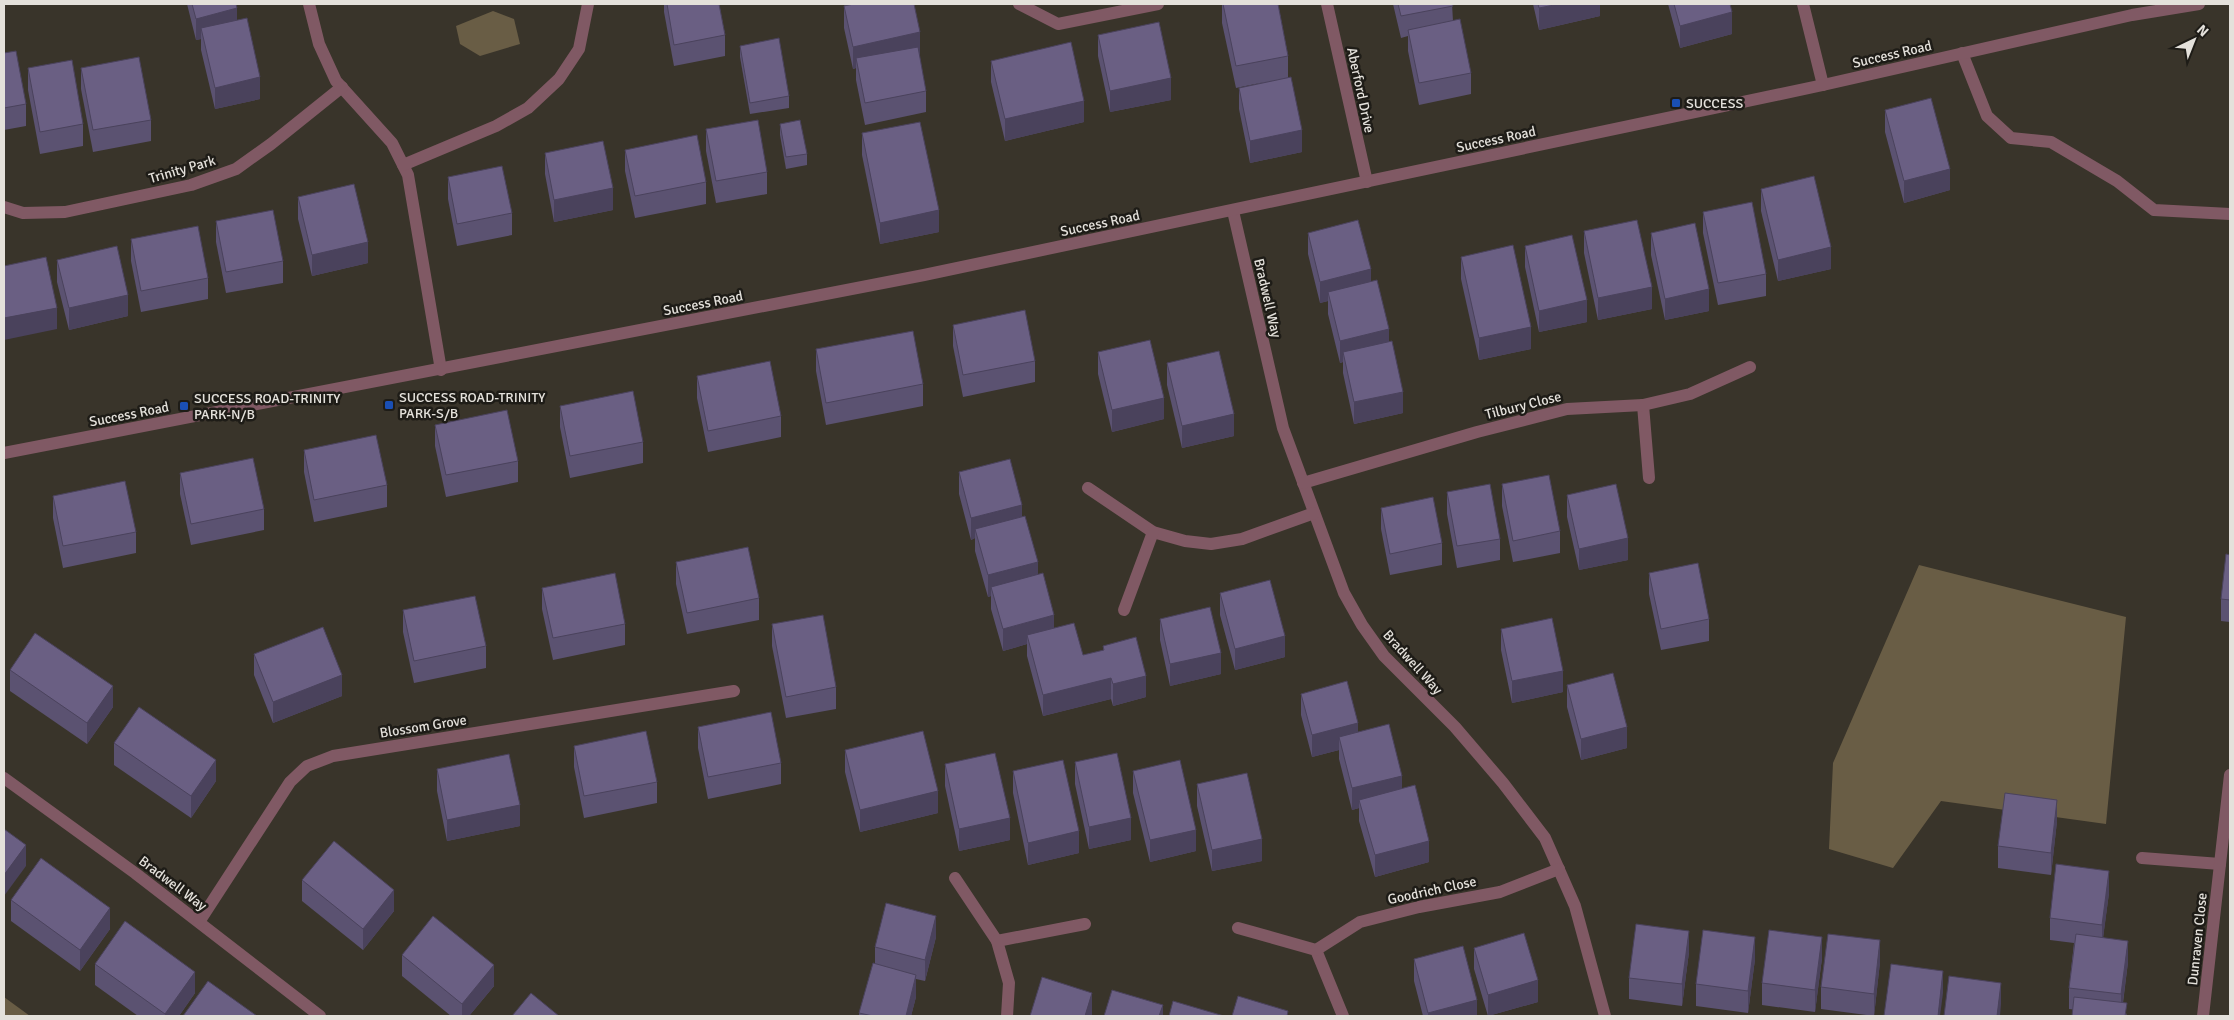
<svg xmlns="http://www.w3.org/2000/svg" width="2234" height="1020" viewBox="0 0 2234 1020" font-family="Signika,sans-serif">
	<rect width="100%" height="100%" fill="#39342a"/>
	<!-- green -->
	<g fill="#695d45">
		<polygon points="493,11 514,19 520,44 480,56 460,44 456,26"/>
		<polygon points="1919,565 2126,617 2106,824 1941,801 1893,868 1829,849 1833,763"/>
		<polygon points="4,997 30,1016 4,1016"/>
	</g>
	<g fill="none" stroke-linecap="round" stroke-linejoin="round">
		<!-- service -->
		<polyline stroke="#805964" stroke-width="12" points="1962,53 1987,116 2011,138 2051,142 2117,181 2154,210 2230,214"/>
		<!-- minor -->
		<g stroke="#805964" stroke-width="12">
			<polyline points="309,4 319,44 336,81 392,143 408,175 441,370"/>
			<polyline points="1019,4 1058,24 1158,4"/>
			<polyline points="1327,4 1367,182"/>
			<polyline points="1803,4 1823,85"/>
			<polyline points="403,165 496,126 528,108 559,79 579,49 588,4"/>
			<polyline points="4,207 23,213 65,212 191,185 236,169 271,144 342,87"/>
			<polyline points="1233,211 1283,428 1344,593 1362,625 1384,656 1455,727 1503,783 1545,838 1575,906 1605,1016"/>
			<polyline points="1643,405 1649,478"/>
			<polyline points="4,453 924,275 1823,85 2132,15 2199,4"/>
			<polyline points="1303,483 1477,432 1567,409 1643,405 1690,394 1750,367"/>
			<polyline points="1088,488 1153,532 1185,541 1211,544 1242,539 1314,513"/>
			<polyline points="1124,610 1153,532"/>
			<polyline points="4,778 135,873 320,1016"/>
			<polyline points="2142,858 2220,864"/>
			<polyline points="955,878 997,941 1009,983 1007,1016"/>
			<polyline points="199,922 290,782 307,766 333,756 734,691"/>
			<polyline points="1238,928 1316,950 1343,1016"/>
			<polyline points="997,941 1085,924"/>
			<polyline points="1316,950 1360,922 1419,907 1500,892 1559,869"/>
			<polyline points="2203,1016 2230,775"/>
		</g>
	</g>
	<!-- wall -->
	<g fill="#5b5271">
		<polygon points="187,4 236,4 237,20 260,99 215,109 201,50 201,39 196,40"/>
		<polygon points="664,4 719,4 725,35 725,56 674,66 664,12"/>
		<polygon points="849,4 914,4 920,54 919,54 926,91 926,112 865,125 856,80 856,68 853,69 844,28 844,6 849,5"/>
		<polygon points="1222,4 1278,4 1288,56 1288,77 1302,152 1250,163 1239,109 1239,88 1265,82 1236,88 1222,23"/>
		<polygon points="1393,4 1452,4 1453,21 1471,73 1471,94 1419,105 1408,51 1408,36 1401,38"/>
		<polygon points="1533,4 1600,4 1600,16 1539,30"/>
		<polygon points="1668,4 1730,4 1732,34 1680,48"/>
		<polygon points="1098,35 1171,100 1110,112 1098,56"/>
		<polygon points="740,46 789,96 789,108 750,114 740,57"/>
		<polygon points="4,53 26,104 26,126 4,130"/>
		<polygon points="991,61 1084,122 1005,141 991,82"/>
		<polygon points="28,68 83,124 83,146 40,154 28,90"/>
		<polygon points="81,68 151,120 151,141 93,152 81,89"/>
		<polygon points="1885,110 1950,190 1904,203 1885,132"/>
		<polygon points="780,124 807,154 807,165 786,169 780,135"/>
		<polygon points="706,129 767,172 767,194 716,203 706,151"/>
		<polygon points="862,133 939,232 880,244 862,155"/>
		<polygon points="625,150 706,182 706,204 635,218 625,171"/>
		<polygon points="545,153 613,210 554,222 545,174"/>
		<polygon points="448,177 512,213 512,235 457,246 448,199"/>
		<polygon points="1761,189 1831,269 1778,281 1761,211"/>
		<polygon points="298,197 368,263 312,276 298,219"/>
		<polygon points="1703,212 1766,274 1766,296 1718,305 1703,233"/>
		<polygon points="216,221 283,261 283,283 226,293 216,242"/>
		<polygon points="1584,231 1652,309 1598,320 1584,253"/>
		<polygon points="1308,233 1371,281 1389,341 1403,413 1354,424 1343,373 1343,362 1340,363 1328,314 1328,301 1320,303 1308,254"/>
		<polygon points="1651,233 1709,311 1665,320 1651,255"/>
		<polygon points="131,239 208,278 208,299 141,312 131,261"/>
		<polygon points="1525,246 1587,322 1539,332 1525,267"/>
		<polygon points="1461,257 1531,349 1479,360 1461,279"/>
		<polygon points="57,260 128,316 69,330 57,282"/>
		<polygon points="953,325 1035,361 1035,382 963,397 953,346"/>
		<polygon points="816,349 923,384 923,406 826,425 816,371"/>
		<polygon points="1098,352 1164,419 1112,432 1098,374"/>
		<polygon points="1167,363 1234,436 1182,448 1167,385"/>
		<polygon points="697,376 781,416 781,437 708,452 697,398"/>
		<polygon points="560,406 643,442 643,463 570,478 560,427"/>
		<polygon points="435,425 518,461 518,482 446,497 435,446"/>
		<polygon points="304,450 387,485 387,507 314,522 304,472"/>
		<polygon points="959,472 1022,517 1038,574 1054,628 1083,655 1103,651 1103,646 1146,697 1113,706 1111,699 1043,716 1027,656 1027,644 1003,651 991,609 991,596 988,597 975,551 975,538 971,540 959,494"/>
		<polygon points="180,473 264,509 264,530 191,545 180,494"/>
		<polygon points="1502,484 1560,531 1560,553 1513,562 1502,506"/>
		<polygon points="1447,492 1500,539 1500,560 1457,568 1447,514"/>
		<polygon points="1567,495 1628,560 1579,570 1567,517"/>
		<polygon points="53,496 136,532 136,553 63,568 53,518"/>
		<polygon points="1381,508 1442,543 1442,565 1390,575 1381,529"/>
		<polygon points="2230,555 2230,622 2221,621 2221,599"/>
		<polygon points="676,562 759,598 759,620 687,634 676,584"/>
		<polygon points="1649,573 1709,619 1709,641 1661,650 1649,594"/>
		<polygon points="542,588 625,624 625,645 553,660 542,609"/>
		<polygon points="1220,593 1285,657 1235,670 1220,615"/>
		<polygon points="403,610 486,646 486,668 414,683 403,632"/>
		<polygon points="1160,619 1221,674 1170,686 1160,640"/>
		<polygon points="772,624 836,687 836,709 786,718 772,646"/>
		<polygon points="1501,629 1563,692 1512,703 1501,650"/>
		<polygon points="254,654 342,696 273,723 254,675"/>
		<polygon points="10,670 113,707 87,744 10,691"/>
		<polygon points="1567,685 1627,748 1581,760 1567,707"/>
		<polygon points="1301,694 1358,732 1402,788 1429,862 1375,877 1359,821 1359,808 1352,810 1339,759 1339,750 1312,757 1301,715"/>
		<polygon points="698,727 781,763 781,784 708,799 698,748"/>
		<polygon points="114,743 216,781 191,818 114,765"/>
		<polygon points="574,746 657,782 657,803 584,818 574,767"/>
		<polygon points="845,750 938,813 860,832 845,772"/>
		<polygon points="1075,762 1131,840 1089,849 1075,784"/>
		<polygon points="945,764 1010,840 959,851 945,786"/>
		<polygon points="437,769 520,826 447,841 437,791"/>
		<polygon points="1013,771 1079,853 1028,865 1013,793"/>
		<polygon points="1133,771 1196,851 1150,862 1133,793"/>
		<polygon points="1197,784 1262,861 1212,871 1197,806"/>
		<polygon points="2057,821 2051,875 1998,868 1998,846"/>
		<polygon points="302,880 394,911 363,950 302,901"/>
		<polygon points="2109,893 2103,937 2128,962 2123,1003 2127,1016 2069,1009 2069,988 2074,943 2050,940 2050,918"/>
		<polygon points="11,900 110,929 80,971 11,921"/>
		<polygon points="936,937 925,981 916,979 916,997 911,1016 859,1016 859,1013 875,964 875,947"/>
		<polygon points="1474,948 1538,1002 1488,1016 1474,969"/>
		<polygon points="1689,952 1682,1006 1629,999 1629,978"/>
		<polygon points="402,955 494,986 469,1016 451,1016 402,976"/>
		<polygon points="1822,958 1815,1012 1762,1005 1762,983"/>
		<polygon points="1414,959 1477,1016 1423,1016 1414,981"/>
		<polygon points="1755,959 1748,1013 1696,1006 1696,984"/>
		<polygon points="1880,962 1874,1016 1821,1009 1821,987"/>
		<polygon points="95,964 195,993 179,1016 138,1016 95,985"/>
	</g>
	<!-- shaded-wall -->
	<g fill="#4a425c">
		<polygon points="1559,4 1600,4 1600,16 1539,30 1539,8"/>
		<polygon points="237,8 237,30 201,28 201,39 196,40 196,19"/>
		<polygon points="1732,12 1732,34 1680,48 1680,26"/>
		<polygon points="920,32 920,54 858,68 856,58 856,68 853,69 853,47"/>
		<polygon points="260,77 260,99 215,109 215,88"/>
		<polygon points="1171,78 1171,100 1110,112 1110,91"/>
		<polygon points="1084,101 1084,122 1005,141 1005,119"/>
		<polygon points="1302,130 1302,152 1250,163 1250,141"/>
		<polygon points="1950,169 1950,190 1904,203 1904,181"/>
		<polygon points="613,188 613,210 554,222 554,200"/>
		<polygon points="939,210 939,232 880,244 880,223"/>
		<polygon points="368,242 368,263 312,276 312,255"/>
		<polygon points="1831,247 1831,269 1778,281 1778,260"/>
		<polygon points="1371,269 1371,291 1328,292 1328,301 1320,303 1320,282"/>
		<polygon points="1652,287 1652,309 1598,320 1598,298"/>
		<polygon points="1709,289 1709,311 1665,320 1665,299"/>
		<polygon points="128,295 128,316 69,330 69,308"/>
		<polygon points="1587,300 1587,322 1539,332 1539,311"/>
		<polygon points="57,308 57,329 4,340 4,318"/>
		<polygon points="1531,327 1531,349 1479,360 1479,338"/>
		<polygon points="1389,329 1389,350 1343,352 1343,362 1340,363 1340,341"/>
		<polygon points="1403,392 1403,413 1354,424 1354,402"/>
		<polygon points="1164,398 1164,419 1112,432 1112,410"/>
		<polygon points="1234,414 1234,436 1182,448 1182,426"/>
		<polygon points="1022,505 1022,526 975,529 975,538 971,540 971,518"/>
		<polygon points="1628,538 1628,560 1579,570 1579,549"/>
		<polygon points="1038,562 1038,583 991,587 991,596 988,597 988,575"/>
		<polygon points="1054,615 1054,637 1027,635 1027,644 1003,651 1003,629"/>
		<polygon points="1285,636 1285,657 1235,670 1235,649"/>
		<polygon points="1221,653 1221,674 1170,686 1170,664"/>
		<polygon points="1563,671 1563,692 1512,703 1512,681"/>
		<polygon points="342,675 342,696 273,723 273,702"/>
		<polygon points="1146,676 1146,697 1113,706 1113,684"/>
		<polygon points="1111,678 1111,699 1043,716 1043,695"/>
		<polygon points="113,686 113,707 87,744 87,723"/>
		<polygon points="1358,723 1358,745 1339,737 1339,750 1312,757 1312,735"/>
		<polygon points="1627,727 1627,748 1581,760 1581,739"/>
		<polygon points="216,760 216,781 191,818 191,796"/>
		<polygon points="1402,776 1402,798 1359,800 1359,808 1352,810 1352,788"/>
		<polygon points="938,791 938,813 860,832 860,810"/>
		<polygon points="2057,800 2057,821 2051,875 2051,853"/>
		<polygon points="520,805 520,826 447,841 447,820"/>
		<polygon points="1010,818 1010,840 959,851 959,829"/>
		<polygon points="1131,818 1131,840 1089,849 1089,827"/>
		<polygon points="1196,830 1196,851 1150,862 1150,840"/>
		<polygon points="1079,831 1079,853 1028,865 1028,843"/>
		<polygon points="1262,839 1262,861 1212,871 1212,850"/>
		<polygon points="1429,841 1429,862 1375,877 1375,855"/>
		<polygon points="26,845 26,866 4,896 4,875"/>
		<polygon points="2109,871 2109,893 2102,947 2102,925"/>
		<polygon points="394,890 394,911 363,950 363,929"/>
		<polygon points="110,908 110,929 80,971 80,950"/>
		<polygon points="936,916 936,937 925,981 925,960"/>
		<polygon points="1689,931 1689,952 1682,1006 1682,984"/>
		<polygon points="1755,937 1755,959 1748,1013 1748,991"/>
		<polygon points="1822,937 1822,958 1815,1012 1815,990"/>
		<polygon points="1880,940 1880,962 1874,1016 1874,994"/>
		<polygon points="2128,941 2128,962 2121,1016 2121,994"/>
		<polygon points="494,965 494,986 469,1016 462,1016 462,1004"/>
		<polygon points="1943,971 1943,993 1940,1016 1938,1016"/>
		<polygon points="195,972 195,993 179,1016 165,1016 165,1014"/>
		<polygon points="916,975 916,997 911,1016 906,1016"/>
		<polygon points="1538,980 1538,1002 1488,1016 1488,995"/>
		<polygon points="2001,983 2001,1004 2000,1016 1997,1016"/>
		<polygon points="1092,993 1092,1016 1085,1016"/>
		<polygon points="1477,1000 1477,1016 1428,1016 1428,1013"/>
		<polygon points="1163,1005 1163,1016 1159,1016"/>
	</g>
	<!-- building -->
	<g fill="#6a5f83" stroke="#4a425c">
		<polygon points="192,4 236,4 237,8 196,19"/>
		<polygon points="667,4 719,4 725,35 674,45"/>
		<polygon points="854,4 914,4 920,32 853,47 844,6"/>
		<polygon points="1223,4 1278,4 1288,56 1236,66"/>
		<polygon points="1398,4 1452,4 1453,6 1401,16"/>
		<polygon points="1538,4 1559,4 1539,8"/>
		<polygon points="1674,4 1730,4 1732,12 1680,26"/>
		<polygon points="247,18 260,77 215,88 201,28"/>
		<polygon points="1460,19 1471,73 1419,83 1408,30"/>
		<polygon points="1159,22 1171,78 1110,91 1098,35"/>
		<polygon points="779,38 789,96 750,103 740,46"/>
		<polygon points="1071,42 1084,101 1005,119 991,61"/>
		<polygon points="918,47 926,91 865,103 856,58"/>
		<polygon points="16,51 26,104 4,108 4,53"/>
		<polygon points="139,57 151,120 93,130 81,68"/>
		<polygon points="72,60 83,124 40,132 28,68"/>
		<polygon points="1291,77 1302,130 1250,141 1239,88"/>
		<polygon points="1931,98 1950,169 1904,181 1885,110"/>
		<polygon points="758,120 767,172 716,181 706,129"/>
		<polygon points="800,120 807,154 786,157 780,124"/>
		<polygon points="920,122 939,210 880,223 862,133"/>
		<polygon points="697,135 706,182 635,196 625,150"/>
		<polygon points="603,141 613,188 554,200 545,153"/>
		<polygon points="502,166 512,213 457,224 448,177"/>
		<polygon points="1814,176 1831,247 1778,260 1761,189"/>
		<polygon points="354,184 368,242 312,255 298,197"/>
		<polygon points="1752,202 1766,274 1718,283 1703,212"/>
		<polygon points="273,210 283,261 226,272 216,221"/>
		<polygon points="1358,220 1371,269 1320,282 1308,233"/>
		<polygon points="1637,220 1652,287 1598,298 1584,231"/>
		<polygon points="1695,223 1709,289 1665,299 1651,233"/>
		<polygon points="198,226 208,278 141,291 131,239"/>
		<polygon points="1572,235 1587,300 1539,311 1525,246"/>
		<polygon points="1513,245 1531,327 1479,338 1461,257"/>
		<polygon points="117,246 128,295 69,308 57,260"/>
		<polygon points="46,257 57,308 4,318 4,266"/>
		<polygon points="1377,280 1389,329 1340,341 1328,292"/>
		<polygon points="1025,310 1035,361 963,375 953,325"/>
		<polygon points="913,331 923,384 826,403 816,349"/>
		<polygon points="1150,340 1164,398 1112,410 1098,352"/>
		<polygon points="1392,341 1403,392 1354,402 1343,352"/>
		<polygon points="1219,351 1234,414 1182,426 1167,363"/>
		<polygon points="770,361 781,416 708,431 697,376"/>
		<polygon points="633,391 643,442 570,456 560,406"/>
		<polygon points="507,410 518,461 446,475 435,425"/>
		<polygon points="376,435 387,485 314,500 304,450"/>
		<polygon points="253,458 264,509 191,524 180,473"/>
		<polygon points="1010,459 1022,505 971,518 959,472"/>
		<polygon points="1549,475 1560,531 1513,541 1502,484"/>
		<polygon points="125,481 136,532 63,546 53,496"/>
		<polygon points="1490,484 1500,539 1457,546 1447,492"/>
		<polygon points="1616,484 1628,538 1579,549 1567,495"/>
		<polygon points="1433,497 1442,543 1390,554 1381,508"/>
		<polygon points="1025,516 1038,562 988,575 975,529"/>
		<polygon points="748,547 759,598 687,613 676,562"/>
		<polygon points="2226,554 2230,555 2230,600 2221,599"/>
		<polygon points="1698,563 1709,619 1661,629 1649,573"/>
		<polygon points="615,573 625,624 553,638 542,588"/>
		<polygon points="1043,573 1054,615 1003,629 991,587"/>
		<polygon points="1270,580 1285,636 1235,649 1220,593"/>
		<polygon points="475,596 486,646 414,661 403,610"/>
		<polygon points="1210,607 1221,653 1170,664 1160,619"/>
		<polygon points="823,615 836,687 786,697 772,624"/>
		<polygon points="1552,618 1563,671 1512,681 1501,629"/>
		<polygon points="1074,623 1083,655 1104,650 1103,646 1136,637 1146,676 1113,684 1111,678 1043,695 1027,635"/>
		<polygon points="323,627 342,675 273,702 254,654"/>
		<polygon points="35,633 113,686 87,723 10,670"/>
		<polygon points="1613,673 1627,727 1581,739 1567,685"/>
		<polygon points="1347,681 1358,723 1312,735 1301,694"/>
		<polygon points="139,707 216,760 191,796 114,743"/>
		<polygon points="771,712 781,763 708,777 698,727"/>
		<polygon points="1389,724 1402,776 1352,788 1339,737"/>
		<polygon points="646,731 657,782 584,796 574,746"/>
		<polygon points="923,731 938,791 860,810 845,750"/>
		<polygon points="995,753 1010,818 959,829 945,764"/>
		<polygon points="1117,753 1131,818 1089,827 1075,762"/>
		<polygon points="509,754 520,805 447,820 437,769"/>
		<polygon points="1063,760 1079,831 1028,843 1013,771"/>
		<polygon points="1180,760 1196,830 1150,840 1133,771"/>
		<polygon points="1247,773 1262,839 1212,850 1197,784"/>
		<polygon points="1415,785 1429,841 1375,855 1359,800"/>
		<polygon points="2005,793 2057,800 2051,853 1998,846"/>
		<polygon points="4,829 26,845 4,875"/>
		<polygon points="334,841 394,890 363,929 302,880"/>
		<polygon points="41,858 110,908 80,950 11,900"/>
		<polygon points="2056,864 2109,871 2102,925 2050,918"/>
		<polygon points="886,903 936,916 925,960 875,947"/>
		<polygon points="433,916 494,965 462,1004 402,955"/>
		<polygon points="125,921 195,972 165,1014 95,964"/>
		<polygon points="1636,924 1689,931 1682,984 1629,978"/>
		<polygon points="1703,930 1755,937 1748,991 1696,984"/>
		<polygon points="1769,930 1822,937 1815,990 1762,983"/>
		<polygon points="1524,933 1538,980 1488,995 1474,948"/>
		<polygon points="1828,934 1880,940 1874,994 1821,987"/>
		<polygon points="2076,934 2128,941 2121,994 2069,988"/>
		<polygon points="1463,946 1477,1000 1428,1013 1414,959"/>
		<polygon points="873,963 916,975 906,1016 873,1016 859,1013"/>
		<polygon points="1891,964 1943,971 1938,1016 1884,1016"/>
		<polygon points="1949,976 2001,983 1997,1016 1944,1016"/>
		<polygon points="1042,977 1092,993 1085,1016 1030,1016"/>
		<polygon points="208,981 257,1016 183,1016"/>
		<polygon points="1112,990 1163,1005 1159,1016 1104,1016"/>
		<polygon points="531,993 559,1016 512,1016"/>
		<polygon points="1238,996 1288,1011 1287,1016 1232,1016"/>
		<polygon points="2074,997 2127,1003 2125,1016 2072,1016"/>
		<polygon points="1173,1001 1224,1016 1169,1016"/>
	</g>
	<!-- markers -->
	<g fill="#1a4fb4" stroke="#1e1c17" stroke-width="2">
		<rect x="1671" y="98" width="10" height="10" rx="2.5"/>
		<rect x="384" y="400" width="10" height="10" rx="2.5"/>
		<rect x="179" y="401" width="10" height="10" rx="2.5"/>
	</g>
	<g text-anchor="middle" stroke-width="5" stroke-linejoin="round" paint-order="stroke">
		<!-- street labels -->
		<g font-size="14" fill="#e4e1db" stroke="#1e1c17">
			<text transform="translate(1892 54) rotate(-13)" y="5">Success Road</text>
			<text transform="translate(1361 90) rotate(78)" y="5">Aberford Drive</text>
			<text transform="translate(1496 139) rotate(-12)" y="5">Success Road</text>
			<text transform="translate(182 169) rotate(-16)" y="5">Trinity Park</text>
			<text transform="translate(1100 223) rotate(-12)" y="5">Success Road</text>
			<text transform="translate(1268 298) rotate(77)" y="5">Bradwell Way</text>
			<text transform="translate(703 303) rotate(-11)" y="5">Success Road</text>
			<text transform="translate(1523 405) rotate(-14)" y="5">Tilbury Close</text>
			<text transform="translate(129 414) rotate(-11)" y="5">Success Road</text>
			<text transform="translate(1413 662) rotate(48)" y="5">Bradwell Way</text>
			<text transform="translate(423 726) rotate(-9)" y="5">Blossom Grove</text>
			<text transform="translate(173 883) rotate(37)" y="5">Bradwell Way</text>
			<text transform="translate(1432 890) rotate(-12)" y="5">Goodrich Close</text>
			<text transform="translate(2197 939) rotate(-84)" y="5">Dunraven Close</text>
		</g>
		<!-- poi labels -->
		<g font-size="14" fill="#e4e1db" stroke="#1e1c17" text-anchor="start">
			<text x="1686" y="108">SUCCESS</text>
			<text x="399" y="402">SUCCESS ROAD-TRINITY<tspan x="399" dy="16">PARK-S/B</tspan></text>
			<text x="194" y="403">SUCCESS ROAD-TRINITY<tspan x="194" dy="16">PARK-N/B</tspan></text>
		</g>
	</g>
	<!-- border -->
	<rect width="2234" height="1020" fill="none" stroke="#e4e1db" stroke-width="10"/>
	<!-- north arrow -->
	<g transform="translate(2194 40) rotate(43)" stroke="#1e1c17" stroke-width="4" paint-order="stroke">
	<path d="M0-4L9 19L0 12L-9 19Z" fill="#e4e1db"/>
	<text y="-8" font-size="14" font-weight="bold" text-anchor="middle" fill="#e4e1db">N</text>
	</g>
</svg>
